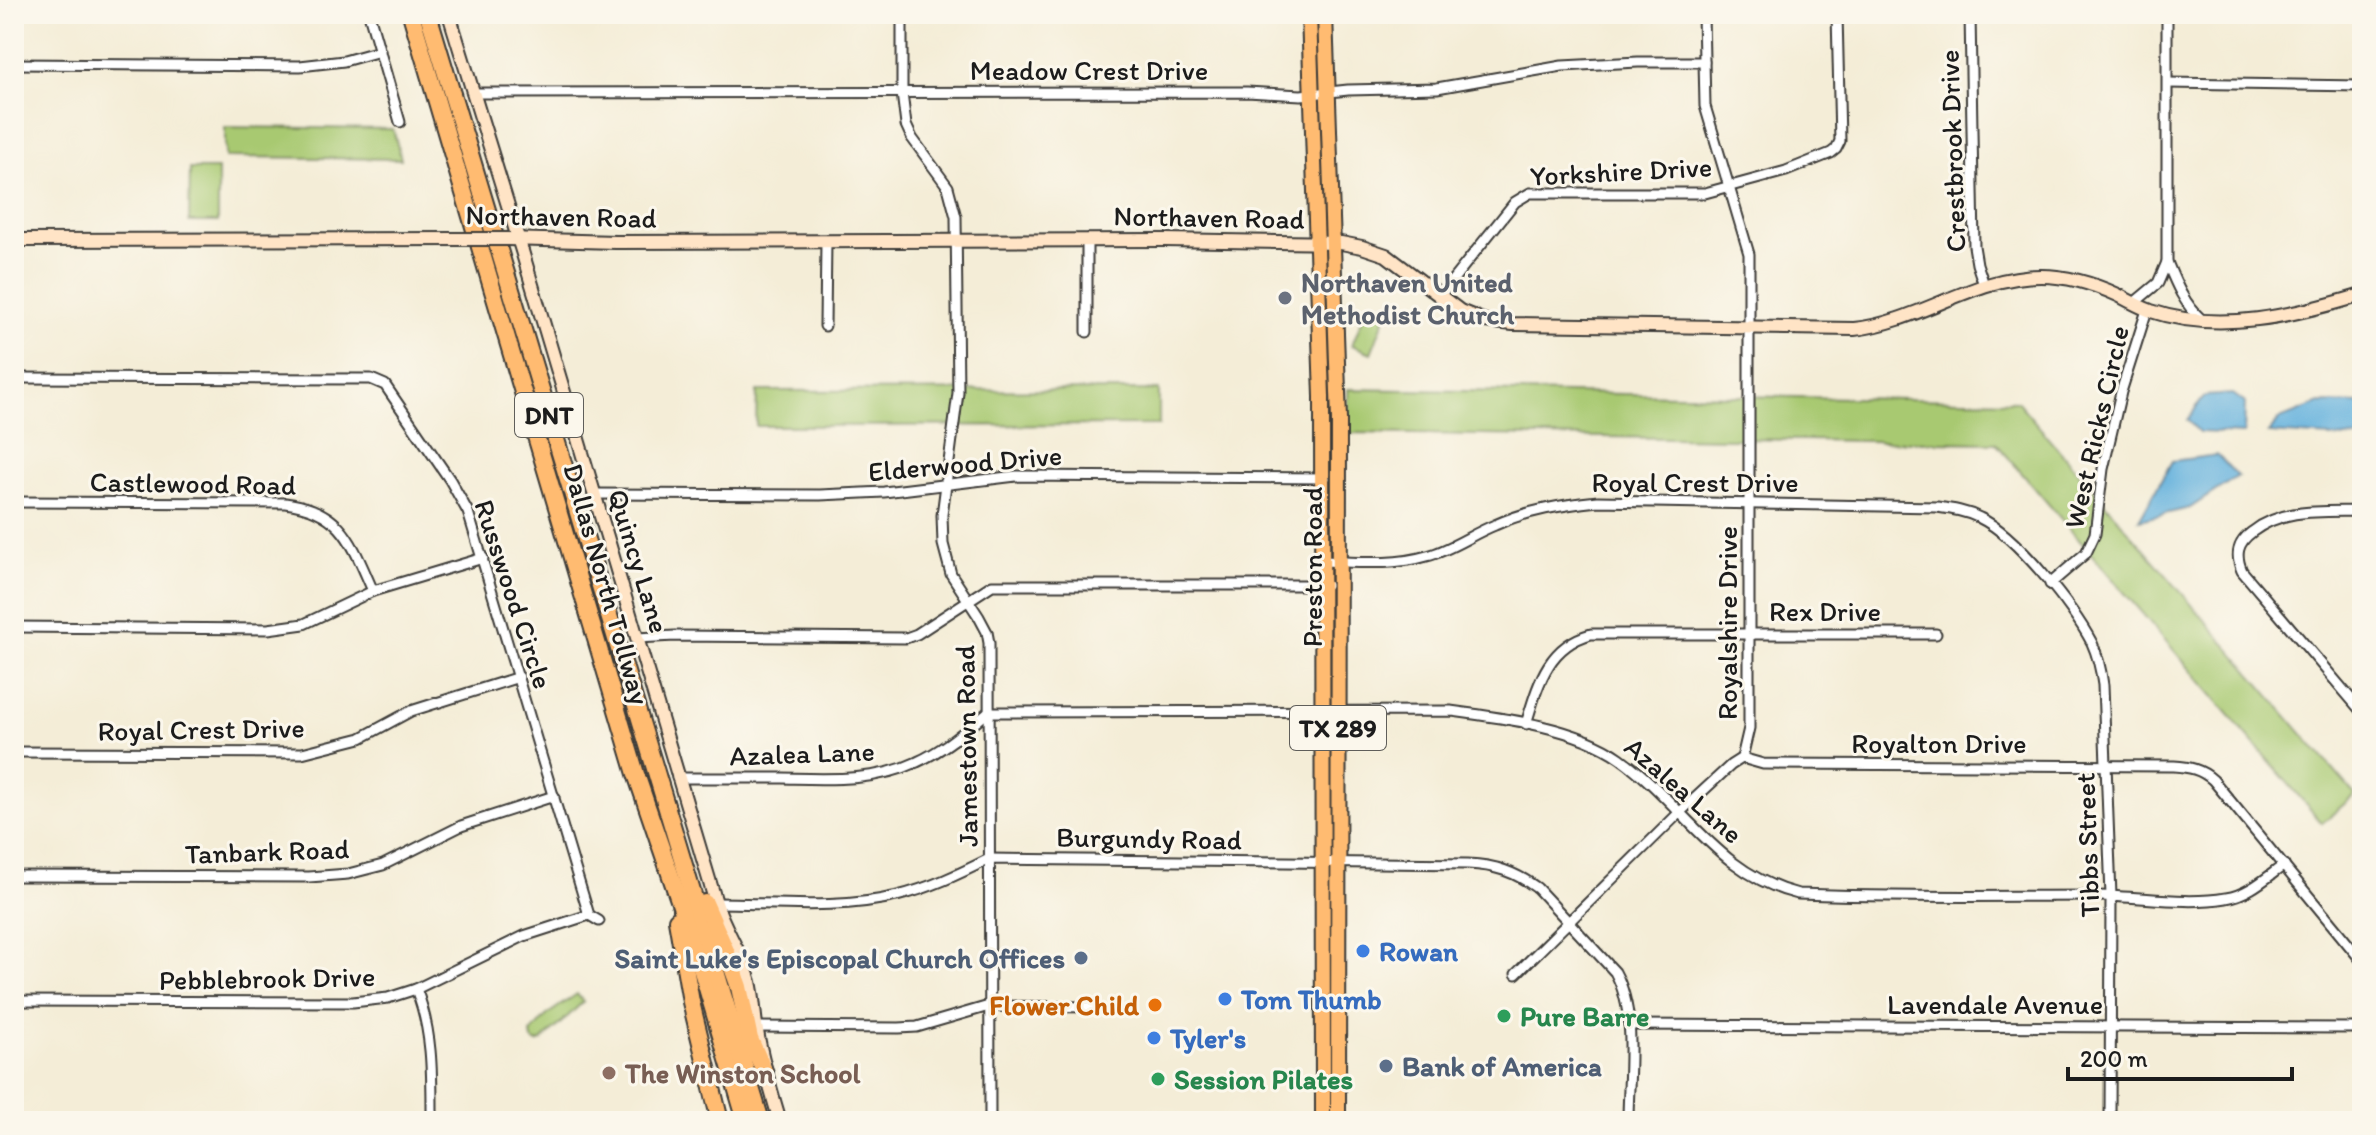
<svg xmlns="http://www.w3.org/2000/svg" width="2376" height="1135" viewBox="0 0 2376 1135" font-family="Itim,sans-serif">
	<rect width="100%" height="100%" fill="#fbf7ec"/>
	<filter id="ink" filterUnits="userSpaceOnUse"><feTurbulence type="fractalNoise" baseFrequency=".0125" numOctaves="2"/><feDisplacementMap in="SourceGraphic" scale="16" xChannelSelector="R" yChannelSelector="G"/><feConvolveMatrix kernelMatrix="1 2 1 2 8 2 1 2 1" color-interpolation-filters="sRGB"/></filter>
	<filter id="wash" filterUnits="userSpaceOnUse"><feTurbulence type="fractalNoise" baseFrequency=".006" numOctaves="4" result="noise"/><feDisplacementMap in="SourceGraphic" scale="32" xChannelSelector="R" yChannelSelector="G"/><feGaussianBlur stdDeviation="1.8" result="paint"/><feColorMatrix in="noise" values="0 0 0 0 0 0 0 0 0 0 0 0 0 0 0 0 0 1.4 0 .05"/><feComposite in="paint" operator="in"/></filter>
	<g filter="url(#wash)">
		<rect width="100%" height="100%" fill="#f4edd7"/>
		<!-- green -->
		<g fill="#a8c971" stroke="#627246" stroke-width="2">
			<polygon points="225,127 393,129 401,159 225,157"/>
			<polygon points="190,169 218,169 218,222 189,222"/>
			<polygon points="1367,307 1386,315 1371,353 1352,345"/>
			<polygon points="1348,389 2017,401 2355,795 2322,823 1996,443 1348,433"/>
			<polygon points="1159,390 1159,425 756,426 757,391"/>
			<polygon points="577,994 583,1002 542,1041 537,1043 532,1040 531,1033 548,1014"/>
		</g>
		<!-- water -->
		<g fill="#63b1dd" stroke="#40667c" stroke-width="2">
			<polygon points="2233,394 2245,403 2244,434 2199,432 2187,420 2205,396"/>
			<polygon points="2320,403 2362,404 2362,439 2268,433 2280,419"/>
			<polygon points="2217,455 2238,476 2190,508 2139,520 2172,461"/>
		</g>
	</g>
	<g filter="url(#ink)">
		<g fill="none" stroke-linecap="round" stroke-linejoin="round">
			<!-- street casing -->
			<g stroke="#3c3b38" stroke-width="13">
				<g id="street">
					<polyline points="369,14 400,122"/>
					<polyline points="902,14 902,93 906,125 912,138 948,187 956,217 958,393 942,515 943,544 951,574 979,617 987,632 989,643 990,1121"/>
					<polyline points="1703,14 1705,106 1749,254 1749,728 1742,758"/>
					<polyline points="1970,14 1974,246 1977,264 1984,285"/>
					<path d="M2167,14v248c9,22 17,42 35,58"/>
					<polyline points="14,64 300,66 344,61 380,51"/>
					<polyline points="2168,83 2362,86"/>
					<polyline points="472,93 1247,92 1301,95 1348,90 1437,88 1562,66 1638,62 1704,62"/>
					<polyline points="1439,297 1515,202 1530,193 1705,193 1786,171 1831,153 1836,149 1840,141 1837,14"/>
					<polyline points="2134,303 2158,283 2167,262"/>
					<polyline points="825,326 826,241"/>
					<polyline points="1087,332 1087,240"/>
					<polyline points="14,378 371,379 385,385 450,480 468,512 589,915"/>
					<polyline points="594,494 820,495 884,492 1016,476 1325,478"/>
					<path d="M14,502l271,1c58,7 67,41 88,88"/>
					<path d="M2362,511c-39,1 -78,-4 -110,21 -15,11 -17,23 -10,39l120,141"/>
					<path d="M1322,561c35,1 71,5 105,-5 24,-6 45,-22 68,-31 33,-15 67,-20 103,-24l339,6c15,2 29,4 43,11 36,17 93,89 112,125 6,13 9,27 11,42l8,211 -1,225"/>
					<polyline points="2050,584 2086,553 2095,534 2103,469 2121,392 2147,310"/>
					<polyline points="14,627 268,629 304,624 373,591 483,558"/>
					<polyline points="637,638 675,636 906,638 917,634 992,585 1326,585"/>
					<path d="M1526,724c12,-39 21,-78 65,-90h345"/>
					<polyline points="14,752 302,753 361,738 411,711 519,677"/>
					<path d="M1742,758l21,6 411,2c15,1 27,3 39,14l149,181"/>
					<path d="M677,778c35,0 71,0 106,0 46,1 92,4 134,-16 27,-12 49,-32 71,-50l463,-1c53,7 125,16 169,47 62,44 98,117 178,136 100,4 200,2 300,2 42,0 86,9 128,2 22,-3 40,-20 58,-33"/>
					<polyline points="14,876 309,877 348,874 383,865 461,826 554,796"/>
					<path d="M716,903c59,0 123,7 181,-7 33,-8 62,-22 92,-37l479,5c27,1 47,8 69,24l78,84c23,42 13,102 13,149"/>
					<polyline points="1516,974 1678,814 1731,765 1742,758"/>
					<path d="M416,989c17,43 16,87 16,132"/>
					<polyline points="14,1001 353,1002 388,998 416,989 524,936 589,915 599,921"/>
					<polyline points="1629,1025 2362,1028"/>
					<polyline points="756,1027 899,1028 917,1027 989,1006 1097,1007"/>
				</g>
			</g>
			<!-- secondary casing -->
			<g stroke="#3c3b38" stroke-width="16">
				<g id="secondary">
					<path d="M449,14l73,237 194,652c9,28 26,51 34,79 4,16 4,33 7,49 5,31 14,60 23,90"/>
					<path d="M507,239l109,3 549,-2 176,3 21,4 24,8 74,56 25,10 28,3 341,5c66,-7 120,-53 187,-53 26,0 53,8 77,19 11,6 22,12 33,16 68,23 145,4 211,-16"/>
					<polyline points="14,240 461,239"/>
				</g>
			</g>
			<!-- primary casing -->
			<g stroke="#3c3b38" stroke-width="18">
				<g id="primary">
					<polyline points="1309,14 1322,397 1323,1121"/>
					<polyline points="1325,14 1339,420 1338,1121"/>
				</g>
			</g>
			<!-- highway casing -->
			<g stroke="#3c3b38" stroke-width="20">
				<g id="highway">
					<polyline points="411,14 636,774 695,947 746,1121"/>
					<polyline points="428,14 761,1121"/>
					<polyline points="705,903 727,953 739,987 750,1039 765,1073"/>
					<polyline points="677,920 691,1002 720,1121"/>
				</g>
			</g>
			<!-- street -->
			<use href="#street" stroke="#fff" stroke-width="9"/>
			<!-- secondary -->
			<use href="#secondary" stroke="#ffe4c6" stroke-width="12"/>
			<!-- primary -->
			<use href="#primary" stroke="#ffbb71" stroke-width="14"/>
			<!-- highway -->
			<use href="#highway" stroke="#ffbb71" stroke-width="16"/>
			<!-- secondary-bridge casing -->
			<g stroke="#3c3b38" stroke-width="16" stroke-linecap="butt">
				<polyline id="secondary-bridge" points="461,239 507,239"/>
			</g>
			<!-- secondary-bridge -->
			<use href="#secondary-bridge" stroke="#ffe4c6" stroke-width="12"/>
		</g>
	</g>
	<!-- markers -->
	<circle fill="#6b7280" stroke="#fbf7ec" stroke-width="3" cx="1285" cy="298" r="8"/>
	<g fill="#3f7fe0" stroke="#fbf7ec" stroke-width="3">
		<circle cx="1363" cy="951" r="8"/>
		<circle cx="1225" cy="999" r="8"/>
		<circle cx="1154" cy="1038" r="8"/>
	</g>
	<g fill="#5c6f8a" stroke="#fbf7ec" stroke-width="3">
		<circle cx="1081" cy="958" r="8"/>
		<circle cx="1386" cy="1066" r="8"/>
	</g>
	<circle fill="#e8710a" stroke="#fbf7ec" stroke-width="3" cx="1155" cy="1005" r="8"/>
	<g fill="#2e9e5b" stroke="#fbf7ec" stroke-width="3">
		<circle cx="1504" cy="1016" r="8"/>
		<circle cx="1158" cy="1079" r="8"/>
	</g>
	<circle fill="#8d6e63" stroke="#fbf7ec" stroke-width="3" cx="609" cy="1073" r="8"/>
	<g text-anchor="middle" stroke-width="6" stroke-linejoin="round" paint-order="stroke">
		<!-- shield labels -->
		<g fill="#fbf7ec" stroke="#5f5e5a" stroke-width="2">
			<rect x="515" y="393" width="68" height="44" rx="6"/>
			<rect x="1290" y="706" width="96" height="44" rx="6"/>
		</g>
		<g font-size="26" font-weight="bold" fill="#1c1c1c">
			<text x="549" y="424">DNT</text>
			<text x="1338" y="737">TX 289</text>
		</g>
		<!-- street labels -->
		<g font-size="28" fill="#1c1c1c" stroke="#fbf7ec">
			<text x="1089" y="80">Meadow Crest Drive</text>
			<text transform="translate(1952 151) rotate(-92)" y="10">Crestbrook Drive</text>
			<text transform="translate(1621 171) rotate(-3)" y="10">Yorkshire Drive</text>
			<text transform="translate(561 216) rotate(1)" y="10">Northaven Road</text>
			<text transform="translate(1209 217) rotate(1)" y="10">Northaven Road</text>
			<text transform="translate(2096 427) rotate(-77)" y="10">West Ricks Circle</text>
			<text transform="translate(965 463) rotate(-5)" y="10">Elderwood Drive</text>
			<text x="1695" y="492">Royal Crest Drive</text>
			<text transform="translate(193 483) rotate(1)" y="10">Castlewood Road</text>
			<text transform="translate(639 561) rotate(73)" y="10">Quincy Lane</text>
			<text transform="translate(1312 567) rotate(-90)" y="10">Preston Road</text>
			<text transform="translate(607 584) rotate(74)" y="10">Dallas North Tollway</text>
			<text transform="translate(514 594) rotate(72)" y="10">Russwood Circle</text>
			<text x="1825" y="621">Rex Drive</text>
			<text transform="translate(1727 623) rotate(-90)" y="10">Royalshire Drive</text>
			<text transform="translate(201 729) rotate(-1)" y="10">Royal Crest Drive</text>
			<text x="1939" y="753">Royalton Drive</text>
			<text transform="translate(966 746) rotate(-91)" y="10">Jamestown Road</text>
			<text transform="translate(802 753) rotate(-2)" y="10">Azalea Lane</text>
			<text transform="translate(1684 790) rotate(41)" y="10">Azalea Lane</text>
			<text transform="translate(1149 838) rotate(1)" y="10">Burgundy Road</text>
			<text transform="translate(2087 845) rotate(-92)" y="10">Tibbs Street</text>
			<text transform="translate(267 851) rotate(-2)" y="10">Tanbark Road</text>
			<text transform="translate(267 978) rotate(-1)" y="10">Pebblebrook Drive</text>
			<text x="1995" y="1014">Lavendale Avenue</text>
		</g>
		<!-- worship labels -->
		<g font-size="28" font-weight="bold" fill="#5b616d" stroke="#fbf7ec" text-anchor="start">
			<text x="1301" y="292">Northaven United<tspan x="1301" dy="32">Methodist Church</tspan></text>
		</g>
		<!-- shop labels -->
		<g font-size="28" font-weight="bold" fill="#366cbe" stroke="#fbf7ec" text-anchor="start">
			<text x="1379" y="961">Rowan</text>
			<text x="1241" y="1009">Tom Thumb</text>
			<text x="1170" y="1048">Tyler's</text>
		</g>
		<!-- service labels -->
		<g font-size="28" font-weight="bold" fill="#4e5e75" stroke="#fbf7ec" text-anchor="end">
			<text x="1065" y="968">Saint Luke's Episcopal Church Offices</text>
			<text x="1402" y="1076" text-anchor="start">Bank of America</text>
		</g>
		<!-- food labels -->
		<g font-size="28" font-weight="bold" fill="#c56008" stroke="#fbf7ec" text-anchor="end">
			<text x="1139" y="1015">Flower Child</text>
		</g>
		<!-- leisure labels -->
		<g font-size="28" font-weight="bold" fill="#27864d" stroke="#fbf7ec" text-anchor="start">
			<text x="1520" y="1026">Pure Barre</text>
			<text x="1174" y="1089">Session Pilates</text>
		</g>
		<!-- education labels -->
		<g font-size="28" font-weight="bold" fill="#785e54" stroke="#fbf7ec" text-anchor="start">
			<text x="625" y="1083">The Winston School</text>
		</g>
	</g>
	<!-- margin -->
	<rect width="2376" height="1135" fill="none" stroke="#fbf7ec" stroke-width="48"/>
	<!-- scale -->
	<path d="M2068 1067v12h224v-12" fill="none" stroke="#1c1c1c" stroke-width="4"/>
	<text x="2080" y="1067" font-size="24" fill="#1c1c1c" stroke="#fbf7ec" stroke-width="6" paint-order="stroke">200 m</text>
</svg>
